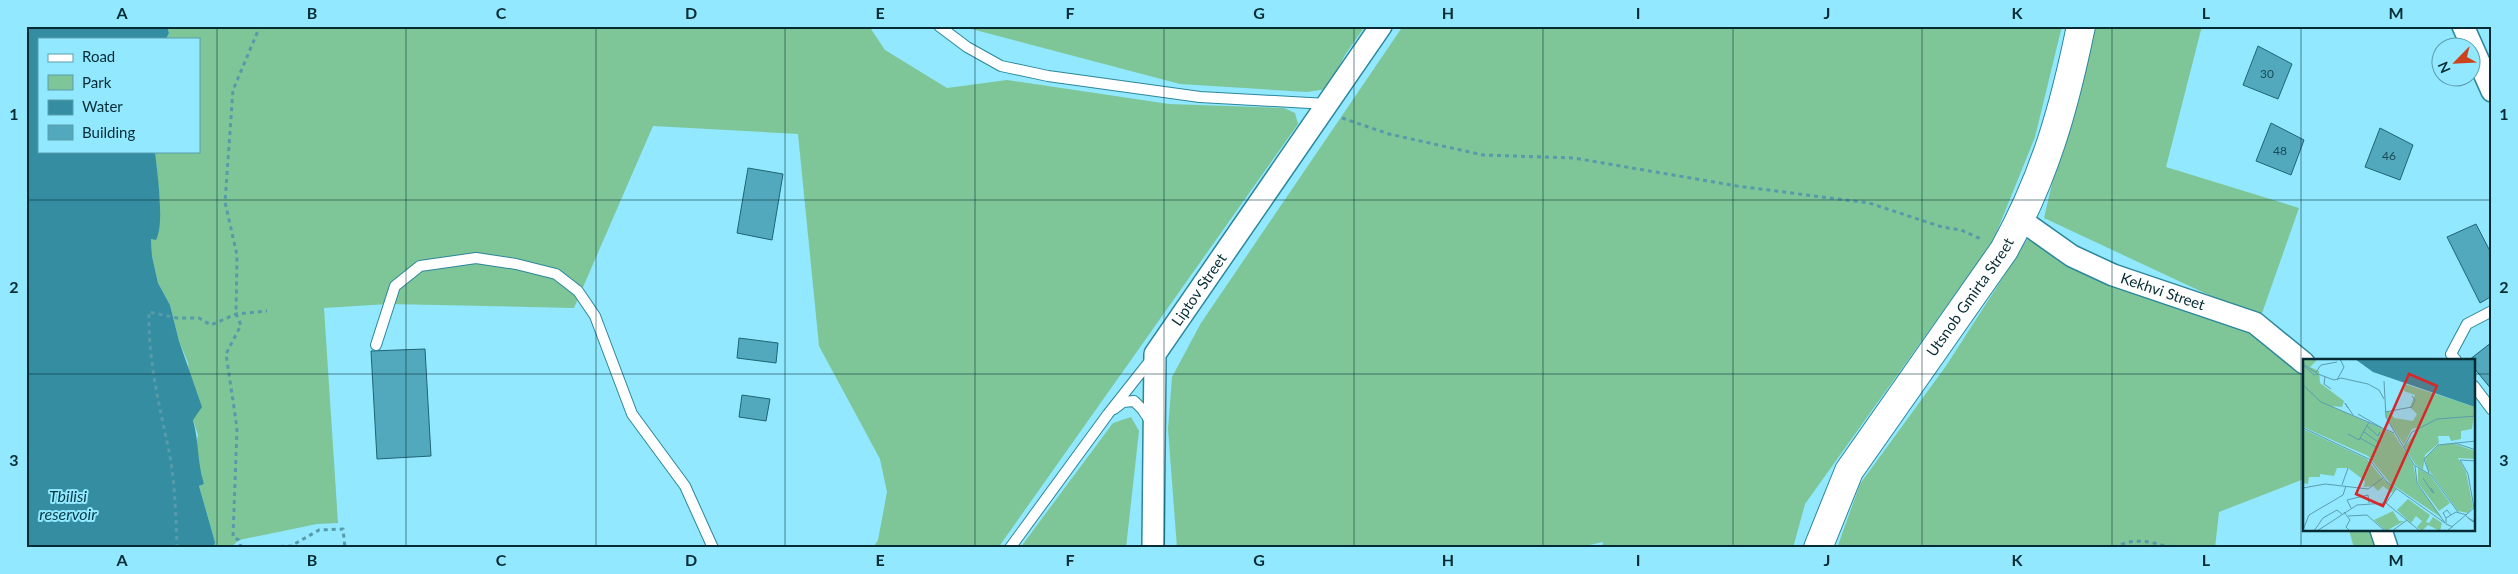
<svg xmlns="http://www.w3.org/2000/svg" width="2518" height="574" viewBox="0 0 2518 574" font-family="Lato,sans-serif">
	<rect width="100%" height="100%" fill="#92e8fe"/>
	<!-- green -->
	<g fill="#7ec698">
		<polygon points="167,26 869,26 885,50 947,88 1007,80 1169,104 1284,108 1295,113 1298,124 998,548 873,548 878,540 887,492 880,459 819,346 798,134 653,126 574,308 388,304 324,308 338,523 317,524 239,540 230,548 214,548 215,542 199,486 204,484 198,467 196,444 198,435 193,420 188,363 179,341 170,305 158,283 152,256 151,239 160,203 155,151 199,151 199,39 166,39 169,33"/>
		<polygon points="960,26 1365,26 1345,55 1327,89 1307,92 1180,84"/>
		<polygon points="1403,26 2062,26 2035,137 1993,241 1805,504 1793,548 1602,548 1603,542 1576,548 1177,548 1168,429 1172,377 1201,323"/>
		<polygon points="2089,26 2202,26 2166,167 2299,208 2260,319 2044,218"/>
		<polygon points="2029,237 2250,329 2293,363 2304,378 2304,479 2219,512 2215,548 1837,548 1860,484 1946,366"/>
		<polygon points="1131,417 1139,431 1126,548 1020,548 1113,423"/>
		<polygon points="2349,530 2370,530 2376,548 2354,548"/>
	</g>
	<!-- water -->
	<path fill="#358da1" d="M26,26h141l2,7 -3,6h-127v112h116c2,20 10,73 1,89l-5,-1 1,17 6,27 12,22 9,36 23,66 -9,13c6,21 4,42 11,64l-5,2 16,56 -1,6h-188z"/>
	<!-- building -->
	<g fill="#52a9bd" stroke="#1f6473">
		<polygon points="2258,46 2292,64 2278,99 2243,85"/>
		<polygon points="2271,123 2304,140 2291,175 2256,161"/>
		<polygon points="2380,128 2413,145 2400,180 2365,167"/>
		<polygon points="748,168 783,174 772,240 737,233"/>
		<polygon points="2476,224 2492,255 2492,296 2480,303 2447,237"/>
		<polygon points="739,338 778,343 776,363 737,358"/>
		<polygon points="2492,342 2492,390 2474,368 2474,360 2469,360"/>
		<polygon points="425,349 431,456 377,459 371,351"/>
		<polygon points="742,395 770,399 766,421 739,417"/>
	</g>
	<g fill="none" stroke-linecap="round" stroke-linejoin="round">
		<!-- service casing -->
		<g stroke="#2b879b" stroke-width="12">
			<g id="service">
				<polyline points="939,26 967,47 1001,66 1048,76 1200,97 1327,104"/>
				<polyline points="376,345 395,286 420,266 476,258 516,264 556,274 578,291 595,316 632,414 685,486 713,548"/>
				<polyline points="2456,360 2451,354 2467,324 2492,311"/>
				<polyline points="2474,386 2492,410"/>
				<polyline points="1114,409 1123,402 1134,401 1142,409 1150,421"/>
				<polyline points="1010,548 1108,414 1153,357"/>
			</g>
		</g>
		<!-- minor casing -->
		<g stroke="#2b879b" stroke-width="24">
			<g id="minor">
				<polyline points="2463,26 2492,91"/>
				<path id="s1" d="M2021,220l51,36 41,19 142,48 49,40"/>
				<polyline points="2381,530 2387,548"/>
				<path id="s2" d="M1153,548l2,-194 226,-328"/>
			</g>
		</g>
		<!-- secondary casing -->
		<g stroke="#2b879b" stroke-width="30">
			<g id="secondary">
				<path id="s3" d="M1818,548l31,-77 155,-221c41,-74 60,-141 77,-224"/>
			</g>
		</g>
		<!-- path -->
		<g stroke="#579aaa" stroke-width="3" stroke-dasharray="4 4" stroke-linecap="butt">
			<polyline points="1342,118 1389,134 1483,155 1574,158 1737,186 1869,203 1942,227 1961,230 1983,240"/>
			<polyline points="272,547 291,546 319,530 343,529 345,548"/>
			<path d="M177,548c-1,-31 -2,-62 -7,-92 -10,-48 -22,-94 -21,-144l28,6h22l12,7 25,-11 31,-3"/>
			<polyline points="241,548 239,540 233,537 237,428 226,354 241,325 236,314 237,255 225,202 233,90 260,26"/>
			<path d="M2114,548c19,-11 37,-7 56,0"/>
		</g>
		<!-- service -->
		<use href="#service" stroke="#fff" stroke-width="10"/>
		<!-- minor -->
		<use href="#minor" stroke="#fff" stroke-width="21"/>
		<!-- secondary -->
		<use href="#secondary" stroke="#fff" stroke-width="28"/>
	</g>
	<!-- grid -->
	<path fill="none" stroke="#052c35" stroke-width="1" stroke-opacity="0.55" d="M217,26v522M406,26v522M596,26v522M785,26v522M975,26v522M1164,26v522M1354,26v522M1543,26v522M1733,26v522M1922,26v522M2112,26v522M2301,26v522M26,200h2466M26,374h2278M2474,374h18"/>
	<g text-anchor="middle" stroke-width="4" stroke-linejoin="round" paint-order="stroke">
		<!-- number labels -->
		<g font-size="12" fill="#184b57">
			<text x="2267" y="78">30</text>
			<text x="2280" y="155">48</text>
			<text x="2389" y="160">46</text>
		</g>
		<!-- street labels -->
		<g font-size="15" fill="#052c35" stroke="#92e8fe">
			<text dy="5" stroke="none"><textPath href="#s2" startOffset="272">Liptov Street</textPath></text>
			<text dy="5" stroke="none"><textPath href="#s1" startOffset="160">Kekhvi Street</textPath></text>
			<text dy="5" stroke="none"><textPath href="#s3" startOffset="295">Utsnob Gmirta Street</textPath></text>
		</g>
		<!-- water labels -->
		<g font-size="16" font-style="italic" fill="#023a45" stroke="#92e8fe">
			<text x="68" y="502">Tbilisi<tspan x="68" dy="18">reservoir</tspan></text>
		</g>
	</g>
	<!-- overview -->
	<g transform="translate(2303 359)">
		<rect width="172" height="172" fill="#92e8fe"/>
		<path d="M0,0h15l-8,8 9,4 1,12 24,18 -2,6 -11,-1 63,28 19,30 4,20 25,34 -52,-35 -22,-27 -65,-29zM102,25l70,23 -3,22 -11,2v8l-10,2 -2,-5h-11l1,7 -14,12 -2,15 -8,-6 -11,-17 16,-20 -8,2 -8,16 -18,-28v-5h4l4,6 19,3 4,-7 -7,-7 5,-12 -11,-4zM0,70l64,30 16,20 13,10 -4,4 -9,-7 -5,5 -5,-5 -9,1 1,-6 -17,-13h-11l-3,8 -14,-2v3h-11l-1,7 -5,-1zM149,84l23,8v8l-17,-1 8,14 7,35 -5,6 -10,-2 -31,-43 -2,-10 14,-13zM115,109l12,7 20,28 -11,8 -21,-28zM105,140l22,16 -4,7 3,1 4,-6 9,6 -2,8 -12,-6 -6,6 -5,-4 5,-6 -6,-5 -5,7 -14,-13zM90,152l6,10h5l-18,10 -12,-11z" fill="#7ec698"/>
		<path d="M52,0h120v48l-102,-35z" fill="#358da1"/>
		<path fill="none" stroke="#5a9dae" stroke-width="1" d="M0,5l15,10 -4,1 -11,-10M13,13l5,-7 16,-3M15,15l16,6 7,-2 27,6 11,6 5,9M22,18l-1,7 7,5M34,21l7,-13 -4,-8M81,22l2,36 28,48 17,10 27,37M0,26l18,17 73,31M45,49l-3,-5 8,12M82,53l27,-5 3,-7 -3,-4M55,55l24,14M64,67l11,10 2,-4M0,69l66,31 18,23 58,41M61,73l14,10M45,75l11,6 10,-18M57,79l16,9M152,84l21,7M101,88l8,-15 25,-13 39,-3M112,107l2,17 28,40M126,114l-5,-14 14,-14 38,-4M120,119l9,14 2,1 -3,-5M39,126l6,-17M0,129l22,-4 43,5 15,-11M83,144l10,-14M48,149l-4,-8 21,-5 1,8M41,153l6,8 -4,7 4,4M45,157l19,-1 18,16M163,157l7,6 1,-1 -6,-3M143,159l-3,-5 4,-3 4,5M150,168l-7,-3v-6l10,-6 11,3M0,171l6,-15 34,-20 3,-9M11,172l9,-13 14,-8 5,4M14,172l40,-26 29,-2 34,28M89,172l15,-11M144,172l27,-23 -6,-34 -8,-14 16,1"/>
		<path fill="#d62828" fill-opacity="0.15" stroke="#d62828" stroke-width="2.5" d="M106,15l28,12 -54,120 -27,-12z"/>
		<rect width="172" height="172" fill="none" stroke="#052c35" stroke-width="2.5"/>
	</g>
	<!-- border -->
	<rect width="2518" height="574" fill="none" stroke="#92e8fe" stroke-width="55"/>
	<!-- legend -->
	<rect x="38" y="38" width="162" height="115" fill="#92e8fe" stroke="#5a9dae"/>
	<rect x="48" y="54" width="25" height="8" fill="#ffffff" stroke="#5a9dae"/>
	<text x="82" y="62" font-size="15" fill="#052c35">Road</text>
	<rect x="48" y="75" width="25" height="15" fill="#7ec698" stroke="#5a9dae"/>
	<text x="82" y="88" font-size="15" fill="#052c35">Park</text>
	<rect x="48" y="100" width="25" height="15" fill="#358da1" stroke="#5a9dae"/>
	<text x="82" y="112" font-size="15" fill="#052c35">Water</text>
	<rect x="48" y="125" width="25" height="15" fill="#52a9bd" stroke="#5a9dae"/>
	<text x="82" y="138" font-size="15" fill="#052c35">Building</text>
	<!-- north arrow -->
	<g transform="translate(2456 62) rotate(246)"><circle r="24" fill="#92e8fe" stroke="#5a9dae"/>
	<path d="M0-4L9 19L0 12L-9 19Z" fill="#cb421c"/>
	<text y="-8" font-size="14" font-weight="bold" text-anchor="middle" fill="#052c35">N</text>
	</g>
	<rect x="28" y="28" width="2462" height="518" fill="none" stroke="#052c35" stroke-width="2"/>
	<g font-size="16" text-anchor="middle" font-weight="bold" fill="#052c35">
		<text x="122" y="19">A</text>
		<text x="312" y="19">B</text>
		<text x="501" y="19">C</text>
		<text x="691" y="19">D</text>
		<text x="880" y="19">E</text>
		<text x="1070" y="19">F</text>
		<text x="1259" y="19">G</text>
		<text x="1448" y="19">H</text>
		<text x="1638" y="19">I</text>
		<text x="1827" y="19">J</text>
		<text x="2017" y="19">K</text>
		<text x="2206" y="19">L</text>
		<text x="2396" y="19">M</text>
		<text x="14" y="120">1</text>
		<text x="2504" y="120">1</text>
		<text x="14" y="293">2</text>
		<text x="2504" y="293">2</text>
		<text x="14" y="466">3</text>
		<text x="2504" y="466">3</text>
		<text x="122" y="566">A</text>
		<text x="312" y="566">B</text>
		<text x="501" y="566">C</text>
		<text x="691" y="566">D</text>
		<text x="880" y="566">E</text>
		<text x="1070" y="566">F</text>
		<text x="1259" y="566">G</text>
		<text x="1448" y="566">H</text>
		<text x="1638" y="566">I</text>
		<text x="1827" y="566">J</text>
		<text x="2017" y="566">K</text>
		<text x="2206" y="566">L</text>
		<text x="2396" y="566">M</text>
	</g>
</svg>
